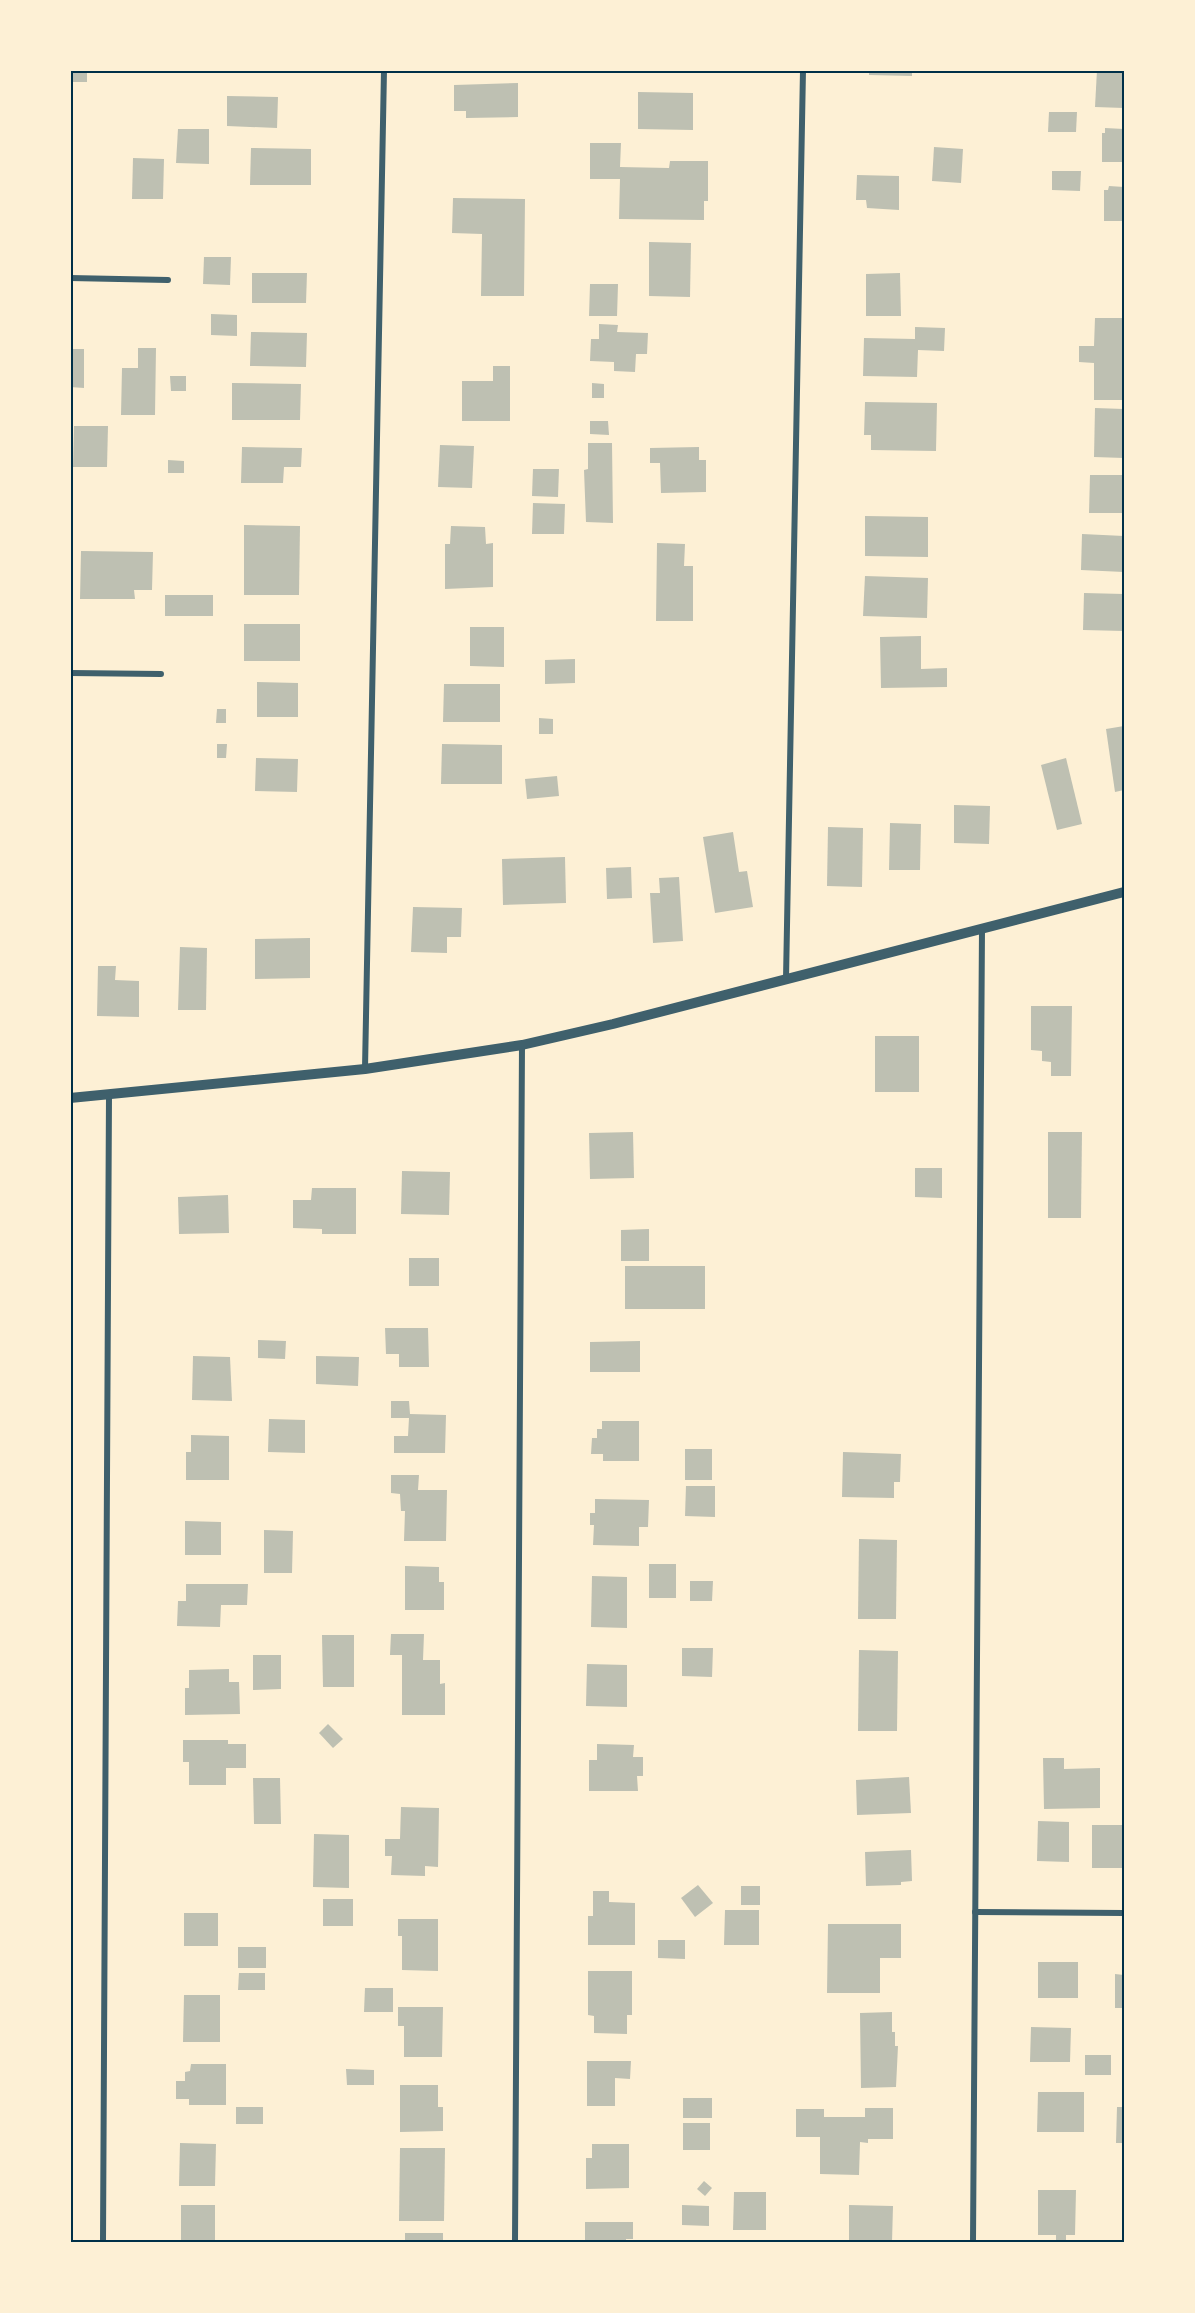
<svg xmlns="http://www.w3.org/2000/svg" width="1195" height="2313" viewBox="0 0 1195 2313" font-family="Rubik,sans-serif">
	<rect width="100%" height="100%" fill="#fdf0d5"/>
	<!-- building -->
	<g fill="#bec0b2">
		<rect x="70" y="70" width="17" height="12"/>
		<polygon points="869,70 912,70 912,76 869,75"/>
		<polygon points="1097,70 1124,70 1124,108 1095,107"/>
		<polygon points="518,83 518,117 466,118 466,111 454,111 454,85"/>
		<polygon points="638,92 693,93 693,130 638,129"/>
		<polygon points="227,96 278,97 277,128 227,126"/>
		<polygon points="1049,112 1077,112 1076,132 1048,132"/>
		<polygon points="1105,128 1124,129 1124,162 1102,162 1102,133 1105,133"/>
		<polygon points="178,129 209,129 209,164 176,163"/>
		<polygon points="590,143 621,143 620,167 669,168 670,161 708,161 708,201 704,201 704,220 619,219 620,179 590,179"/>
		<polygon points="934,147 963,149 961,183 932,181"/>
		<polygon points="251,148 311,149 311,185 250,185"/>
		<polygon points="133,158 164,159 163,199 132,199"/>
		<polygon points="1052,171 1081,171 1080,191 1052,190"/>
		<polygon points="857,175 899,176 899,210 867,208 866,200 856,200"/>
		<polygon points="1109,186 1124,187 1124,221 1104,221 1104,190 1108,190"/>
		<polygon points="453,198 525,199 524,296 481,296 482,234 452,233"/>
		<polygon points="649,242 691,243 690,297 649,296"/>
		<polygon points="204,257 231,257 230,285 203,284"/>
		<polygon points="252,273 307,273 306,303 252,303"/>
		<polygon points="900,273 901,316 866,316 866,274"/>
		<polygon points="590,284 618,284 617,316 589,316"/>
		<polygon points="211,314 237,315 237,336 211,335"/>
		<polygon points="1095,318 1124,318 1124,400 1094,400 1094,363 1079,362 1079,346 1094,346"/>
		<polygon points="599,324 618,325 617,332 648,333 647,354 636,354 635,372 614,371 614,362 590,361 591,339 599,339"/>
		<polygon points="915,327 945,328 944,351 918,350 917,377 863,376 864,338 915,339"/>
		<polygon points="251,332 307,333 306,367 250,366"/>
		<polygon points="138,348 156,348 155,415 121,415 122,368 138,368"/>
		<polygon points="70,349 84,349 84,388 70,387"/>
		<polygon points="493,366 510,366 510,421 462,421 462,381 493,381"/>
		<polygon points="170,376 186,376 186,391 171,391"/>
		<polygon points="232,383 301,384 300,420 232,420"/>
		<polygon points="592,383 604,384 604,398 592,398"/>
		<polygon points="865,402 937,403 936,451 871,450 871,435 864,435"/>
		<polygon points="1095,408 1124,409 1124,458 1094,457"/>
		<polygon points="590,421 608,421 609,435 590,434"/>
		<polygon points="74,426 108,426 107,467 73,467"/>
		<polygon points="588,443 612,443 613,523 586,522 584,470 588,469"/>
		<polygon points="440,445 474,446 472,488 438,487"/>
		<polygon points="242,447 302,448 301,467 284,467 283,483 241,483"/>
		<polygon points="699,447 699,460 706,460 706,492 661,493 660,463 650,463 650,448"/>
		<polygon points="168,460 184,461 184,473 168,473"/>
		<polygon points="533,469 559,469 558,497 532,496"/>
		<polygon points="1090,475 1124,475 1124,513 1089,513"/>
		<polygon points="533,503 565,504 564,534 532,534"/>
		<polygon points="865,516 928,517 928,557 865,556"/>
		<polygon points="244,525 300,526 299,595 244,595"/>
		<polygon points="451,526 485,527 486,544 493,543 493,587 445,589 445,544 450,544"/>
		<polygon points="1082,534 1124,536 1124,572 1081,570"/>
		<polygon points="657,543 685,544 684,566 693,566 693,621 656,621"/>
		<polygon points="81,551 153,552 152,590 134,590 135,599 80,599"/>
		<polygon points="865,576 928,578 927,618 863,616"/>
		<polygon points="1084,593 1124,594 1124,631 1083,630"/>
		<rect x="165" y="595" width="48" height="21"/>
		<rect x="244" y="624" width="56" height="37"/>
		<polygon points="470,627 504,627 504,667 470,666"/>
		<polygon points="921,636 921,669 947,668 947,687 881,688 880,637"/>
		<polygon points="575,659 575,683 545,684 545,660"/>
		<polygon points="257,682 298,683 298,717 257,717"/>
		<polygon points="444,684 500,684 500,722 443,722"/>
		<polygon points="217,709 226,709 226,723 216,723"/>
		<polygon points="539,718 553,719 553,734 539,734"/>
		<polygon points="1124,726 1124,790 1115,792 1106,729"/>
		<polygon points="217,744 227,744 226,758 217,758"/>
		<polygon points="442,744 502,745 502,784 441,784"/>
		<polygon points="256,758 298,759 297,792 255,791"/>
		<polygon points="1066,758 1082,824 1057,830 1041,765"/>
		<polygon points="557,776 559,796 527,799 525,779"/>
		<polygon points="954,805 990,806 989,844 954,843"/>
		<polygon points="890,823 921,824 920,870 889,870"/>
		<polygon points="828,827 863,828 862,887 827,886"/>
		<polygon points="733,832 739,872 747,871 753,907 715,913 703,837"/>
		<polygon points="565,857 566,903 503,905 502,859"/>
		<polygon points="631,867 632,898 607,899 606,868"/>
		<polygon points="679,877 683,941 653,943 650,893 660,893 659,878"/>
		<polygon points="413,907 462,908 461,937 447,937 447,953 411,952"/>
		<polygon points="310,938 310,978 255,979 255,939"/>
		<polygon points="180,947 207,948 206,1010 178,1010"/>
		<polygon points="98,966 116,966 115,980 139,981 139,1017 97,1016"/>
		<polygon points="1031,1006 1072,1006 1071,1076 1051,1076 1051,1062 1042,1061 1042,1051 1031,1050"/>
		<rect x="875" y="1036" width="44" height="56"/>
		<polygon points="633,1132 634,1178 590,1179 589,1133"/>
		<polygon points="1048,1132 1082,1132 1081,1218 1048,1218"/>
		<polygon points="915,1168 942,1168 942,1198 915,1197"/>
		<polygon points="402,1171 450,1172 449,1215 401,1214"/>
		<polygon points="312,1188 356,1188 356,1234 322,1234 322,1229 293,1228 293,1200 311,1200"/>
		<polygon points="228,1195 229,1233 179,1234 178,1197"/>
		<polygon points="649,1229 649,1261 621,1261 621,1230"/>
		<rect x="409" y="1258" width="30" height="28"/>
		<rect x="625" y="1266" width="80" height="43"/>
		<polygon points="385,1328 428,1328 429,1367 399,1367 399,1354 386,1354"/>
		<polygon points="258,1340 286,1341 285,1359 258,1358"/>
		<polygon points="640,1341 640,1372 590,1372 590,1342"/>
		<polygon points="193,1356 230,1357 232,1401 192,1400"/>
		<polygon points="316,1356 359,1357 358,1386 316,1384"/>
		<polygon points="391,1401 409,1401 410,1414 446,1415 445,1453 394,1453 394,1436 408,1436 409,1418 391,1418"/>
		<polygon points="269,1419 305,1420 305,1453 268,1452"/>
		<polygon points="602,1421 639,1421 639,1461 603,1461 603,1454 591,1454 592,1438 597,1438 597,1429 602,1429"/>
		<polygon points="191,1435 229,1436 229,1480 186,1480 186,1452 191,1452"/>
		<rect x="685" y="1449" width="27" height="31"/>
		<polygon points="843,1452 901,1454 900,1482 894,1482 894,1498 842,1497"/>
		<polygon points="391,1475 419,1475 418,1490 447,1490 446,1541 404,1541 405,1511 401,1511 400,1494 391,1493"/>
		<polygon points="686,1486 715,1486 715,1517 685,1516"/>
		<polygon points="595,1499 649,1500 648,1527 639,1527 639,1546 593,1545 594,1525 590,1525 590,1513 595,1513"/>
		<polygon points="185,1521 221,1522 221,1555 185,1555"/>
		<polygon points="264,1530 293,1531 292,1573 264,1573"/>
		<polygon points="859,1539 897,1540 896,1619 858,1619"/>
		<rect x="649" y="1564" width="27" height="34"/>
		<polygon points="405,1566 439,1567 439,1582 444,1582 444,1610 405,1610"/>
		<polygon points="592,1576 627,1577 627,1628 591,1627"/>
		<polygon points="690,1581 713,1581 712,1601 690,1601"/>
		<polygon points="186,1584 248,1584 247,1605 221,1605 220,1627 177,1626 178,1601 186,1601"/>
		<polygon points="391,1634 424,1634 423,1660 440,1660 440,1684 445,1683 445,1715 402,1715 402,1655 390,1655"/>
		<polygon points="322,1635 354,1635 354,1687 323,1687"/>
		<polygon points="682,1648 713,1648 712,1677 682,1676"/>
		<polygon points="859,1650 898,1651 897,1731 858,1731"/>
		<polygon points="253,1655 281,1655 281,1689 253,1690"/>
		<polygon points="587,1664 627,1665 627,1707 586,1706"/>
		<polygon points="229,1669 229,1682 239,1682 240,1714 185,1715 185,1688 189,1688 189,1670"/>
		<polygon points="328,1724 343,1739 333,1748 319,1733"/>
		<polygon points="183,1740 228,1740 228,1744 246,1744 246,1768 226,1768 226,1785 189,1785 189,1762 183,1762"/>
		<polygon points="597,1744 634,1745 633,1757 643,1757 643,1776 637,1776 638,1791 589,1791 589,1760 597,1760"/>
		<polygon points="1043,1758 1064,1758 1064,1769 1100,1768 1100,1808 1044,1809"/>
		<polygon points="909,1777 911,1813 857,1815 856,1780"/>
		<polygon points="253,1778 280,1778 281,1824 254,1824"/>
		<polygon points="401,1807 439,1808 438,1867 425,1866 425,1876 391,1875 392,1856 385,1856 385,1839 400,1839"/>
		<polygon points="1038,1821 1069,1822 1069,1862 1037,1861"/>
		<rect x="1092" y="1825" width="32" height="43"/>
		<polygon points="314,1834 349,1835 349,1888 313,1887"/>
		<polygon points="911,1850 912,1881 901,1882 901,1885 866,1886 865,1852"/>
		<polygon points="698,1885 713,1903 695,1917 681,1898"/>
		<rect x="741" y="1886" width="19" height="19"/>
		<polygon points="593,1891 609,1891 609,1902 635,1903 635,1945 588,1945 588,1916 593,1916"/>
		<rect x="323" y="1899" width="30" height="27"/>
		<polygon points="725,1910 759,1910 759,1945 724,1945"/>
		<rect x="184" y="1913" width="34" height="33"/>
		<polygon points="398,1919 438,1919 438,1971 402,1970 402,1936 398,1936"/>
		<polygon points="828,1924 901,1924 901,1958 880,1958 880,1993 827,1993"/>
		<polygon points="658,1940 685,1940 685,1959 658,1958"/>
		<rect x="238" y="1947" width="28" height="21"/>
		<rect x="1038" y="1962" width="40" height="36"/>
		<polygon points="588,1971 632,1971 632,2015 627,2015 627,2034 594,2033 594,2016 588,2015"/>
		<polygon points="239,1973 265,1973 265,1990 238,1990"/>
		<polygon points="1115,1974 1124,1975 1124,2008 1115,2008"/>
		<polygon points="365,1988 393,1988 393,2012 364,2012"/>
		<polygon points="184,1995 220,1995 220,2042 183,2042"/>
		<polygon points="398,2007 443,2007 442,2057 404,2057 404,2026 398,2026"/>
		<polygon points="892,2012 892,2032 895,2032 895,2046 898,2046 896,2087 861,2088 860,2013"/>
		<polygon points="1031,2027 1071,2028 1070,2062 1030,2062"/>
		<rect x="1085" y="2055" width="26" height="20"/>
		<polygon points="587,2061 631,2061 630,2079 615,2078 615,2106 587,2106"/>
		<polygon points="191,2064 226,2064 226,2105 189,2105 189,2099 176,2099 176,2081 185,2081 185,2072 190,2071"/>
		<polygon points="346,2069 374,2070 374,2085 347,2085"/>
		<polygon points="400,2085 438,2085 438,2107 443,2107 443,2131 400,2132"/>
		<polygon points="1038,2092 1084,2092 1084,2132 1037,2132"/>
		<rect x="683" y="2098" width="29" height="20"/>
		<rect x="236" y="2107" width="27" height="17"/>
		<polygon points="1117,2107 1124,2107 1124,2143 1116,2143"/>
		<polygon points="865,2108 893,2108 893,2139 868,2139 868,2143 860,2142 859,2175 820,2174 820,2137 796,2137 796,2109 824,2109 824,2117 865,2117"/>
		<rect x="683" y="2123" width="27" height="27"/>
		<polygon points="180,2143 216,2144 215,2186 179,2186"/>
		<polygon points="592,2144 629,2144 629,2188 586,2189 586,2158 592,2158"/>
		<polygon points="400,2148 445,2148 444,2221 399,2221"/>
		<polygon points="704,2181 712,2188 705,2196 697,2189"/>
		<polygon points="1038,2190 1076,2190 1075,2235 1066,2235 1066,2242 1056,2242 1056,2235 1038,2235"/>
		<polygon points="734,2192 766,2192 766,2230 733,2230"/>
		<rect x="181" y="2205" width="34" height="37"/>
		<polygon points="682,2205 709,2206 709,2226 682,2225"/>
		<polygon points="849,2205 893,2206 892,2242 849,2242"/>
		<polygon points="585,2222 633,2222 633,2239 626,2239 626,2242 585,2242"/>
		<rect x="405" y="2233" width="38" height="9"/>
	</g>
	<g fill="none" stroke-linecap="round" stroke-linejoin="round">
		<!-- minor -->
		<g stroke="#3f606c" stroke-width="6">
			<polyline points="70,278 168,280"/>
			<polyline points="70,673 161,674"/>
			<polyline points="786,979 803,70"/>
			<polyline points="365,1069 384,70"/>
			<polyline points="975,1912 1124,1913"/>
			<polyline points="103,2242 109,1095"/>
			<polyline points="515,2242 522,1045"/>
			<polyline points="973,2242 982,929"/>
		</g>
		<!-- tertiary -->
		<polyline stroke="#3f606c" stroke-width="10" points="70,1098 365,1069 522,1045 613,1024 1124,892"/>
	</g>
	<!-- border -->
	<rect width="1195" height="2313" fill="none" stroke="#fdf0d5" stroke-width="144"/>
	<rect x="72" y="72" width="1051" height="2169" fill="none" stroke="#003049" stroke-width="2"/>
</svg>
